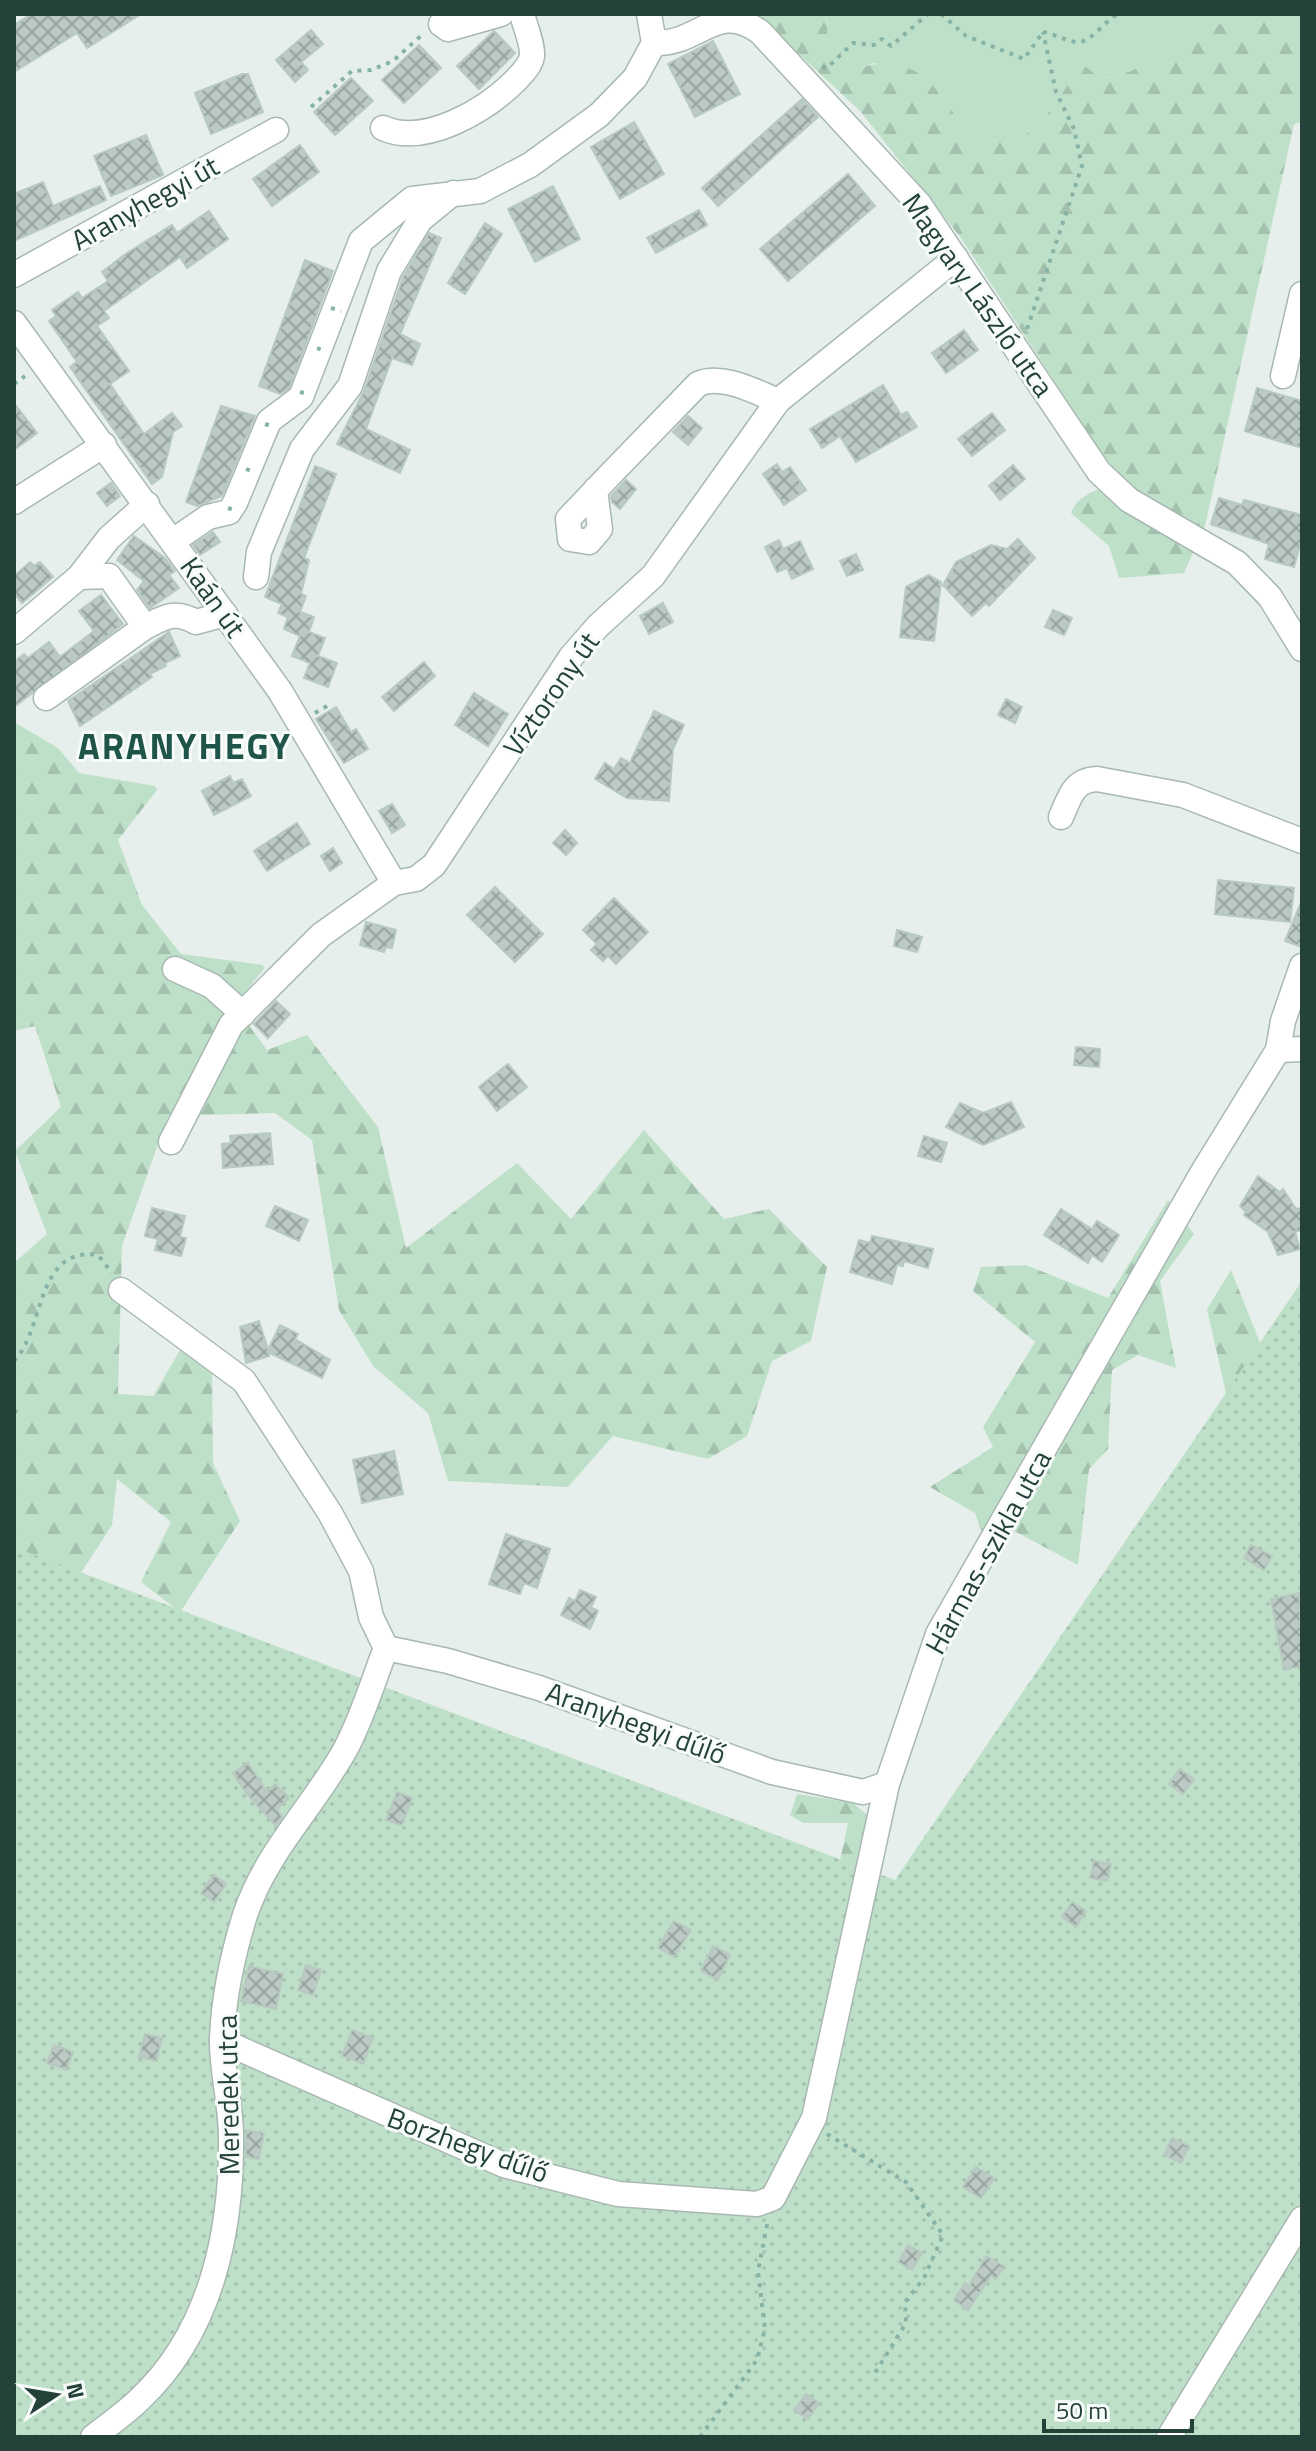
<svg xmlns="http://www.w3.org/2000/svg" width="1316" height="2451" viewBox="0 0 1316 2451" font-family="'Titillium Web',sans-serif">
	<defs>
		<pattern id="forest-firs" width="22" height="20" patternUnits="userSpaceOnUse" patternTransform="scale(2)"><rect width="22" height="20" fill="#bfe0c8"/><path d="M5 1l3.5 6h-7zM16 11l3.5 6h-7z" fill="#a4c1ad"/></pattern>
		<pattern id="garden-dots" width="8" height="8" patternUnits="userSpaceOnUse" patternTransform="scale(2)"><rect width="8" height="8" fill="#bfe0c8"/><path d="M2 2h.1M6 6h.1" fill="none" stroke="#a4c1ad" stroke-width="1.8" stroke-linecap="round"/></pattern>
		<pattern id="building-cross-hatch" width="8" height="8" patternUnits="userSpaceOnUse" patternTransform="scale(2)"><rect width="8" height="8" fill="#bbcac4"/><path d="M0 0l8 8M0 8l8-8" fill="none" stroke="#98a6a0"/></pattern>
	</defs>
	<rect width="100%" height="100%" fill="#e6efeb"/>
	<!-- green -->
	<path fill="#bfe0c8" d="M828,14h411l-108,57 -31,8 -19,-16c-18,28 -43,82 -83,78 -10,-1 -21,-6 -31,-8l-29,-42 -63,-28 -19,5 -29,-30z"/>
	<!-- forest -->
	<g fill="url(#forest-firs)">
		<path d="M756,14h72l-1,24 29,30c63,-17 79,18 111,65 10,2 21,7 31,8 40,3 65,-50 83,-78l20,16 30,-8 108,-57h63v108l-8,2 -89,402 -21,47 -65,5 -10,-32 -38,-33c6,-20 35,-25 51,-34l-22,-28 -139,-213 -101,-127z"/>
		<polygon points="14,722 58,748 79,773 155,786 157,790 118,840 142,905 181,954 263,965 264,969 234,1005 267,1050 307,1035 378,1127 406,1248 517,1163 571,1219 644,1130 724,1219 769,1209 827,1267 811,1341 772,1361 747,1436 708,1459 613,1436 568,1487 448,1481 428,1413 373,1366 339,1310 312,1140 275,1113 168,1116 122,1246 118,1394 153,1396 183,1345 212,1364 213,1463 240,1521 180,1612 141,1582 171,1522 117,1479 112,1525 15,1675 14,1969 14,1263 47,1234 15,1151 61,1107 35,1026 14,1031"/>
		<polygon points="1168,1200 1194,1234 1160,1281 1176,1368 1138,1355 1112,1370 1108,1449 1089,1469 1078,1565 1012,1530 984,1538 975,1513 930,1487 993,1447 983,1427 1035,1342 973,1291 981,1267 1026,1265 1108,1298"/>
		<polygon points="1231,1270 1264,1353 1235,1433 1207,1309"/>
		<polygon points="797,1794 853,1803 871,1818 799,2121 834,1888 848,1823 803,1823 790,1815"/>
	</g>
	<!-- garden -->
	<polygon fill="url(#garden-dots)" points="1302,1281 1302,2437 14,2437 14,1555 19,1549 895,1880"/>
	<!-- building -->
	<g fill="url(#building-cross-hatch)" stroke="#b8c9c2" stroke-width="2">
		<polygon points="32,14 141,14 87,48 77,33 14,72 14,25"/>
		<polygon points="311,30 323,44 301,62 308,70 295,82 276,60"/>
		<polygon points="494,31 515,53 479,89 457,66"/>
		<polygon points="713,41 740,94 695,117 668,64"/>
		<polygon points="419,45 441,68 404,103 382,80"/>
		<polygon points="242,74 248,74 263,112 211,134 195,93"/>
		<polygon points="351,78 373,101 335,135 314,112"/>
		<polygon points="802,99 818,117 718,206 702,188"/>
		<polygon points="634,122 664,174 620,199 591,147"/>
		<polygon points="146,135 163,175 111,196 94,156"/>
		<polygon points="300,145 319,172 272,206 253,179"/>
		<polygon points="848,174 875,206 788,281 760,249"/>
		<polygon points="43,182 53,206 100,186 106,200 14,241 14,194"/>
		<polygon points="553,186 580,239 535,262 508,209"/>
		<polygon points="699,210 707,225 656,253 647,238"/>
		<polygon points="209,211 228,239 187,268 180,257 104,311 109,318 97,326 129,371 110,384 144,434 172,413 182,426 173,432 162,477 152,484 70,367 77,362 49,321 56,316 52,310 78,292 82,298 108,281 102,272 127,253 172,225 177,233"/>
		<polygon points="485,223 502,234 465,294 448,283"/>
		<polygon points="429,233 441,238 400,334 420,344 412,365 392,358 366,429 410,450 400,473 337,444 364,391 403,277"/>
		<polygon points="305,260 333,271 289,388 280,394 259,386"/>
		<polygon points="964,330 978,350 946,373 932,353"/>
		<polygon points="883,385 901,415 907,412 917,427 856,462 840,436 822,448 810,429"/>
		<polygon points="1257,388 1302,401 1302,448 1245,431"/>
		<polygon points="14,403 37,433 14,450"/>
		<polygon points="221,406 255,416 222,496 197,506 186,502"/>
		<polygon points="992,413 1005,430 972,456 958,439"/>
		<polygon points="688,416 702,428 688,445 673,432"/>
		<polygon points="777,464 782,472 790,467 806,490 784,505 763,474"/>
		<polygon points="1013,465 1025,479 1000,500 989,486"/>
		<polygon points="315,466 336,474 304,558 309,560 301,594 306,596 300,612 314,617 309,632 325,638 318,656 337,663 328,687 304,678 310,663 292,656 300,636 284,629 288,617 278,613 282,604 265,597"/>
		<polygon points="626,480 636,489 620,509 612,502 611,496"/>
		<polygon points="111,483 120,496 107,506 97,493"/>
		<polygon points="1219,498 1242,505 1244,500 1302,515 1302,537 1294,567 1265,559 1269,544 1211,524"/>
		<polygon points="213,532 220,542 200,555 193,545"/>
		<polygon points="134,536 165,558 175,571 169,575 179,588 150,608 137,590 144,581 117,560"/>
		<polygon points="1018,539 1035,558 989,606 986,603 972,616 943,585 956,562 991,545 1007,549"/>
		<polygon points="779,540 783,549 800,541 813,569 792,579 787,568 777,572 765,547"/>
		<polygon points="856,554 863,570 847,576 840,561"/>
		<polygon points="30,562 34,566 40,562 53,577 22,603 14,593 14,576"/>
		<polygon points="929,575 941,582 934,641 900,637 906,587"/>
		<polygon points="101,595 123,624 14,707 14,662 24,654 28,658 49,642 60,657 94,631 79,611"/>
		<polygon points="663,603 673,622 649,634 640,616"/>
		<polygon points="1053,610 1072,618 1064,635 1045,627"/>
		<polygon points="169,632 180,656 165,663 166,666 150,674 152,677 80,726 68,701"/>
		<polygon points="424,662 435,676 394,711 382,697"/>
		<polygon points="474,693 508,714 488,746 455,725"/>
		<polygon points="1006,699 1022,707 1015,723 998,715"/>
		<polygon points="336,707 351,732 356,729 368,749 344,763 316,719"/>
		<polygon points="654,711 684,725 673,749 669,801 627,798 595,779 605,763 614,769 621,758 630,763"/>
		<polygon points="230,776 233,783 242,779 251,796 214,815 202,791"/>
		<polygon points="392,804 405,825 392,833 379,811"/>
		<polygon points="297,823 310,844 267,871 254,851"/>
		<polygon points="565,830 577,843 566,855 553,843"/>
		<polygon points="333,848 342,863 330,871 321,856"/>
		<polygon points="1218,880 1294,888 1290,922 1215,914"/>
		<polygon points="495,887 543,934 515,962 467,915"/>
		<polygon points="614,898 648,932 616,964 608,956 603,961 591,950 597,944 583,930"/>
		<polygon points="1302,900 1302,947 1285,941"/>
		<polygon points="366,922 396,930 392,948 386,947 384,952 360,945"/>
		<polygon points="897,930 922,937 917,952 894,946"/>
		<polygon points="276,1001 290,1014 268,1038 254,1024"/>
		<polygon points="1076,1047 1100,1049 1099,1067 1074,1065"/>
		<polygon points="508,1064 527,1087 497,1111 479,1087"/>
		<polygon points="1011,1102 1024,1127 983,1145 946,1127 960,1103 983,1113"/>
		<polygon points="270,1133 273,1164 223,1168 222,1144 231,1143 230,1136"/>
		<polygon points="924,1136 947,1143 941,1162 918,1156"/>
		<polygon points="1258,1176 1280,1192 1283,1189 1296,1209 1302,1208 1302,1230 1295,1232 1300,1249 1278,1255 1268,1232 1244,1215 1246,1212 1240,1206"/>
		<polygon points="275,1206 308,1220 299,1241 266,1226"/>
		<polygon points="152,1208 185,1216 180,1237 186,1238 181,1256 155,1250 158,1239 145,1236"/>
		<polygon points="1061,1209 1092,1229 1097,1221 1119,1235 1102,1262 1092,1255 1088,1263 1044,1235"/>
		<polygon points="872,1236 933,1249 928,1268 904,1261 903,1266 897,1265 892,1284 850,1272 859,1240 870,1243"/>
		<polygon points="259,1321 268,1350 280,1325 298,1334 295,1339 330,1360 322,1378 268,1352 269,1356 246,1363 240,1327"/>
		<polygon points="394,1451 403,1494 362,1503 353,1460"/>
		<polygon points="506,1534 550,1549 537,1588 524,1583 520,1594 489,1584"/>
		<polygon points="1251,1545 1272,1556 1264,1570 1244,1558"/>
		<polygon points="580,1590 596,1597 591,1607 598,1611 590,1629 561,1615 569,1598 575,1601"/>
		<polygon points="1299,1593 1302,1666 1284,1670 1271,1599"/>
		<polygon points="248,1763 267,1792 275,1784 289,1798 277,1809 282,1817 276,1826 246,1793 233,1773"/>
		<polygon points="1180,1769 1194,1779 1183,1794 1169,1784"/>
		<polygon points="397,1792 412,1798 402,1825 386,1820"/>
		<polygon points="1094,1861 1111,1864 1107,1881 1090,1878"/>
		<polygon points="214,1875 226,1884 214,1902 201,1893"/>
		<polygon points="1072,1902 1086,1911 1076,1927 1062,1917"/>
		<polygon points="674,1921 691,1930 674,1957 658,1948"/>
		<polygon points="713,1946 730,1955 718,1980 701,1971"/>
		<polygon points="306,1965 321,1970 313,1995 298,1990"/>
		<polygon points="249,1966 283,1974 276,2009 241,2001"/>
		<polygon points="352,2030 373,2038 363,2064 342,2056"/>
		<polygon points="145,2034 162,2038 156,2061 139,2057"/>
		<polygon points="54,2045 73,2052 66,2070 47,2063"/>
		<polygon points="246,2130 264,2133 259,2159 246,2157"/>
		<polygon points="1172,2138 1189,2146 1181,2163 1164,2155"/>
		<polygon points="976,2167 994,2178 981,2198 963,2187"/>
		<polygon points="908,2245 922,2253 912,2270 898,2262"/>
		<polygon points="986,2256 1004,2266 996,2279 991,2276 968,2310 954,2300 965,2283 969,2286"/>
		<polygon points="806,2394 819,2403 808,2419 794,2410"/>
	</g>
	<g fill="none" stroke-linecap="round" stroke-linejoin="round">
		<!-- minor casing -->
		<g stroke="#a8b8b2" stroke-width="27">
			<g id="minor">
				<polyline points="649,14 654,43"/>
				<polyline points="441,24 448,29 501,14"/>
				<path d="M654,43c46,2 62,-43 106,-11l159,172 180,268 30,28 108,63 33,34 32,52"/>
				<path d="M383,128c42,19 103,-18 132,-47 7,-8 15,-14 17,-25 1,-12 -7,-30 -10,-42"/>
				<polyline points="14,275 276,130"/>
				<polyline points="14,323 280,691 394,883"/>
				<polyline points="1283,376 1302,294"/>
				<path d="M595,490l5,39 -11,13 -19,-3 -2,-20 37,-39 93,-96c23,-11 58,8 80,17"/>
				<polyline points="14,502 104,445"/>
				<polyline points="173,541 208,517 229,512 235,503 269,421 301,397 361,241 412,199 480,191 530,165 599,115 635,78 654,43"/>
				<polyline points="256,577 259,552 302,449 350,386 389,271 420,220 453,193"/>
				<path d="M145,627c20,-10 30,-17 51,-5l29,-8"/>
				<polyline points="14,632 79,577 109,538 147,504"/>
				<polyline points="46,698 145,627 109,576 79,577"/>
				<path d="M1061,817c9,-20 12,-37 36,-38l86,16 119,46"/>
				<polyline points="175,969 212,986 243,1014"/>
				<polyline points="1278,1050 1302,1049"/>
				<polyline points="171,1142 231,1025 321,935 394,883 416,879 434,865 571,657 598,626 653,576 778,401 956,258"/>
				<polyline points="121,1290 244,1381 330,1513 361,1571 371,1617 386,1648"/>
				<polyline points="386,1648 448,1661 539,1688 772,1772 863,1792 887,1784"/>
				<polyline points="222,2041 504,2165 618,2194 757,2204 773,2198 814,2118 887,1784 938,1634 1204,1170 1278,1050 1283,1021 1302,966"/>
				<path d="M93,2437c15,-12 33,-24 47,-38 71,-67 92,-167 91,-262 0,-32 -9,-64 -9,-96 1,-40 11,-87 23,-126 21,-63 68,-108 100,-165 17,-31 28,-69 41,-102"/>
				<polyline points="1169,2437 1302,2219"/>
			</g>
		</g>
		<!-- path -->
		<g stroke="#86b3a5" stroke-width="4" stroke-dasharray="4 6" stroke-linecap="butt">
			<polyline points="941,14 966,36 1024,59 1043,32"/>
			<path d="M1043,32c11,2 22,8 32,10 15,3 30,-22 43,-28"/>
			<polyline points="822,67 827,68 853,43 874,45 882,39 891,46 928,14"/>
			<polyline points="311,107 352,71 371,70 393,61 424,33"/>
			<polyline points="1027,329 1082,166 1074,129 1056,92 1043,32"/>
			<polyline points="14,384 25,376"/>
			<polyline points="315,713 332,703"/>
			<path d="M14,1361c31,-31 21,-115 84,-106l14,18"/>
			<polyline points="14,1410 17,1413"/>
			<polyline points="827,2134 906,2182 943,2235 924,2278 905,2302 906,2323 875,2373"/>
			<polyline points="700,2437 757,2360 765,2329 758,2271 768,2220"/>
		</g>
		<!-- minor -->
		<use href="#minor" stroke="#fff" stroke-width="24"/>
		<!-- path-bridge -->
		<g stroke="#86b3a5" stroke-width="4" stroke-dasharray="4 6" stroke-linecap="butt">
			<polyline points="331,308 341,311"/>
			<polyline points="317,348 325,351"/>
			<polyline points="300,392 308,394"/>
			<polyline points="265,424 274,427"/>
			<polyline points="246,469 254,472"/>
			<polyline points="228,508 237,511"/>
		</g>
	</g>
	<g text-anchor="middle" stroke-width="6" stroke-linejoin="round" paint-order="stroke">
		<!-- street labels -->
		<g font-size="28" fill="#24423a" stroke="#f7fbf9">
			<text transform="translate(145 203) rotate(-29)" y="10">Aranyhegyi út</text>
			<text transform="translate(978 295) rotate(55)" y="10">Magyary László utca</text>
			<text transform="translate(213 597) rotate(55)" y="10">Kaán út</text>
			<text transform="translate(551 694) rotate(-55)" y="10">Víztorony út</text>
			<text transform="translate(988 1552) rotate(-61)" y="10">Hármas-szikla utca</text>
			<text transform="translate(636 1723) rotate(20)" y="10">Aranyhegyi dűlő</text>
			<text transform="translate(228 2095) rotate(-91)" y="10">Meredek utca</text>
			<text transform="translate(468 2145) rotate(20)" y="10">Borzhegy dűlő</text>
		</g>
		<!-- district labels -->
		<g font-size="36" font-weight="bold" letter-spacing="2" fill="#1f5548" stroke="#f7fbf9">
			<text x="185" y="759">ARANYHEGY</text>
		</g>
	</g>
	<!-- border -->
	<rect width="1316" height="2451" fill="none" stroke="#24423a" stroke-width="32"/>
	<!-- north arrow -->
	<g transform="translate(56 2395) rotate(78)" stroke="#f7fbf9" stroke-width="6" paint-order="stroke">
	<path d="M0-6L14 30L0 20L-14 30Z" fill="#24423a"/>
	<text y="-12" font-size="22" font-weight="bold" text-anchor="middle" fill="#24423a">N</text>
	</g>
	<!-- scale -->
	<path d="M1044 2419v12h148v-12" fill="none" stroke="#24423a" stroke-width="4"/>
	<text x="1056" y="2419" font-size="24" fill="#24423a" stroke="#f7fbf9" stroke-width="6" paint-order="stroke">50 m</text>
</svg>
